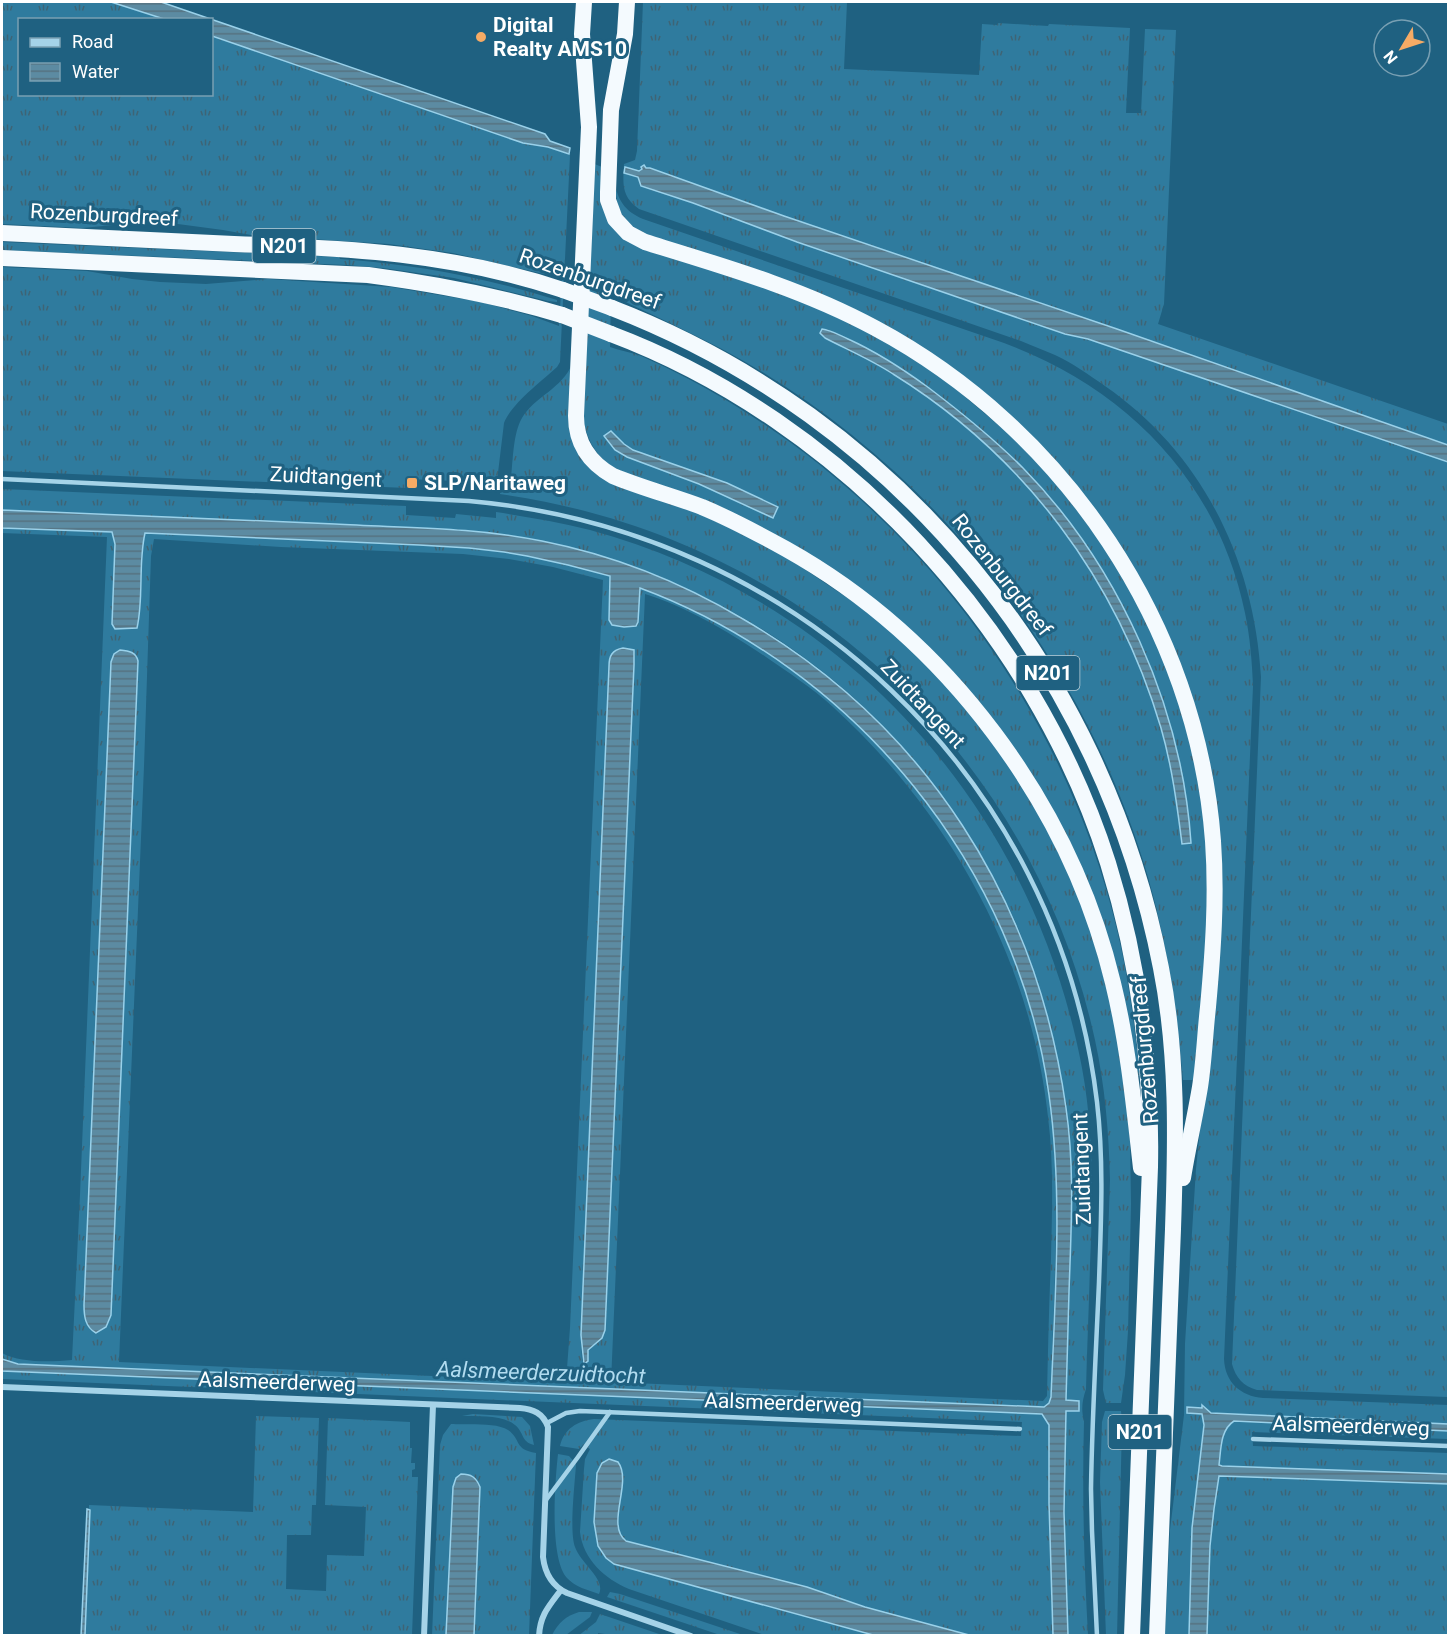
<svg xmlns="http://www.w3.org/2000/svg" width="1450" height="1637" viewBox="0 0 1450 1637" font-family="Roboto,sans-serif">
	<defs>
		<pattern id="grass-tufts" width="24" height="20" patternUnits="userSpaceOnUse" patternTransform="scale(1.5)"><rect width="24" height="20" fill="#2f7b9e"/><path d="M3 7l-1-3M5 7V3M7 7l1-3M15 17l-1-3M17 17v-4M19 17l1-3" fill="none" stroke="#3e6475"/></pattern>
		<pattern id="water-rules" width="6" height="5" patternUnits="userSpaceOnUse" patternTransform="scale(1.5)"><rect width="6" height="5" fill="#5c8ba2"/><path d="M0 2.5h6" fill="none" stroke="#567280"/></pattern>
	</defs>
	<rect width="100%" height="100%" fill="#1f6181"/>
	<!-- grass -->
	<g fill="url(#grass-tufts)" fill-rule="evenodd">
		<path d="M2,2h109l53,17 -144,1v74h192v-58l311,107 25,4 22,8 -10,207 -3,5c-15,14 -46,37 -53,56l-8,66 -39,-4 -1,-4 -48,-2 -1,9 -405,-17v-204l85,4 45,8 28,3 46,2 62,-5 123,8 90,15 51,14 27,10 3,-50 -18,-2 -91,-21 -64,-9 -138,-9 -28,-5 -45,-6 -44,-1 -52,5 -80,-4z"/>
		<path d="M643,2h204l-3,67 135,6 3,-51 15,1 1,-2 50,3 1,-2 81,4 -4,85h15l4,-84 31,1 -12,274 -6,20 290,100v21l-331,-116 -333,-113 -134,-48 -11,4 -14,-5 -1,6 14,4 66,31 361,126 23,5 360,123v935l-191,-7c-14,-4 -21,-12 -25,-26l29,-687c-7,-117 -58,-223 -156,-291 -16,-11 -32,-23 -50,-31 -11,-5 -23,-9 -34,-14l-382,-132c-18,-13 -16,-25 -15,-45l11,-4 2,-9z"/>
		<path d="M592,163l10,4 9,57 214,85 96,51 113,95 80,104 48,94 30,91 15,94 2,92 -14,150h-12c-6,-69 -16,-136 -35,-203 -64,-221 -222,-420 -426,-528 -29,-15 -58,-29 -88,-43 -8,-3 -14,-9 -23,-11l-1,52c10,4 21,5 31,9 32,14 64,31 93,49 192,117 333,311 384,529 11,47 17,94 22,142h-5l-6,-45 -86,-234 -166,-192 -268,-140c-16,-13 -22,-28 -27,-48zM822,329h5l49,24 33,20 131,114 98,152 53,201 -9,3c-5,-38 -10,-75 -20,-112 -29,-110 -94,-214 -180,-290 -49,-44 -105,-77 -162,-110zM612,431l12,13 9,6 113,41 32,16 -5,11 -75,-34 -71,-27z"/>
		<path d="M615,185c4,18 12,27 28,34l361,124c124,46 214,139 241,270 5,24 7,48 8,73l-29,673c1,23 16,37 39,39l185,7v19l-237,-11 -8,-7 -1,10 2,9 -12,103 -3,107h-24l5,-105 14,-115 1,-71 11,-175 18,-178 -10,-236 -87,-211 -194,-195 -265,-108c-29,-15 -41,-21 -43,-56z"/>
		<path d="M2,242l337,15 1,2c74,5 147,19 217,41v2l-9,-1 -94,-23 -71,-10 -36,-3 -345,-15z"/>
		<path d="M572,364l5,85 99,54 97,45 104,70 71,67 78,102 57,117 36,128 11,110 1,62 -3,127 -3,44 -4,28h-15l-3,-13 7,-210c-1,-47 -5,-94 -15,-140 -64,-293 -301,-505 -595,-546l2,-17 9,1c2,-17 2,-45 11,-60 12,-21 41,-30 50,-54z"/>
		<path d="M2,489l404,17v9l49,3 1,-4 40,4v-6c32,5 63,10 94,18 257,70 443,278 492,538 12,65 11,131 8,196 -1,42 -3,84 -4,125 -4,12 -5,21 -2,32 -2,72 0,143 4,214h-20l-4,-123 2,-102 13,-9 -13,-1c1,-39 2,-78 3,-116 3,-59 5,-117 -3,-175 -4,-31 -12,-60 -20,-90 -6,-21 -10,-43 -18,-64 -11,-34 -28,-67 -46,-98 -24,-40 -51,-79 -83,-114 -90,-101 -225,-176 -357,-202 -65,-14 -133,-13 -199,-16 -114,-5 -228,-11 -341,-15z"/>
		<path d="M2,528l110,4 3,12v85l22,-1c7,-31 3,-63 8,-95 65,3 130,6 195,9 54,2 110,2 164,10 36,5 71,15 106,24l-1,44 30,-33c193,73 340,235 395,434 23,81 24,164 21,248 0,28 -2,56 -3,84 0,17 1,34 -3,50l-5,4 -1026,-43 -16,-5v-6c18,10 48,9 70,7l8,-165 27,-658 -105,-4zM154,539l127,8 182,7 46,5 44,8 50,13 -33,748 -4,54 -447,-20 25,-596 7,-210zM645,594c42,13 84,38 121,63 22,15 46,31 66,49 118,107 199,253 216,411 6,47 4,95 3,142 -2,46 -3,91 -4,137l-4,5 -432,-19zM623,648l11,2v15l-29,665 -3,8 -14,12v8l-6,3 -1,-26 28,-669 1,-8 7,-9zM131,652l4,3 3,7 -27,653 -23,11 -4,-9v-12l27,-643z"/>
		<path d="M2,1371l1040,43 7,11v78l4,132h-84l-104,-28 -58,-20 -181,-46 -5,-4 -3,-11 4,-51 -25,-2 -3,49 3,12v9l17,21 259,71h-108l-136,-46c-24,-10 -46,-30 -49,-57l4,-63 1,-10 5,-10 -7,-4 -4,4 -19,-3c4,-17 17,-25 34,-27l427,17 1,-14 -1020,-43z"/>
		<polygon points="1105,1411 1121,1411 1122,1423 1117,1636 1106,1635 1100,1482 1102,1422"/>
		<path d="M473,1414l49,3 8,9 4,19c-13,-3 -10,-13 -19,-20 -14,-11 -36,-8 -53,-9z"/>
		<polygon points="256,1416 319,1418 316,1505 312,1505 311,1535 287,1535 286,1589 326,1591 327,1555 364,1556 366,1507 325,1505 328,1418 410,1422 410,1448 412,1448 411,1463 415,1463 415,1469 412,1470 412,1477 418,1477 412,1635 85,1636 90,1510 89,1510 89,1505 253,1512"/>
		<path d="M1234,1421l214,10v8l-196,-7 1,14 195,7v21l-226,-8 -3,-1c2,-15 1,-35 15,-44z"/>
		<path d="M451,1424c15,1 45,-2 57,6 14,10 5,19 28,23l-7,182h-55l6,-148 -17,-13 -4,1 -6,12 -7,148 -14,1 8,-191 3,-10z"/>
		<path d="M558,1454l11,2 7,8c-1,19 -7,67 -1,83 6,17 31,32 24,47 -11,-4 -24,-7 -32,-16 -18,-20 -12,-97 -9,-124z"/>
		<polygon points="1219,1475 1448,1484 1448,1635 1207,1636 1210,1546 1214,1509"/>
		<polygon points="610,1592 620,1594 743,1635 720,1635 607,1597"/>
		<path d="M579,1612h13l-2,5 -24,18h-14c6,-12 14,-19 27,-23z"/>
		<polygon points="600,1614 662,1635 619,1636 598,1633 598,1635 578,1636 596,1622"/>
	</g>
	<!-- water -->
	<g fill="url(#water-rules)" stroke="#99d1ea" stroke-width="1.5">
		<polygon points="111,2 161,2 545,134 550,141 570,148 569,154 548,147 523,143 212,36 212,20 164,19"/>
		<polygon points="644,165 646,168 650,168 784,216 1117,329 1448,445 1448,462 1088,339 1065,334 797,242 693,203 641,186 638,177 624,173 625,167 639,171 642,169 641,167"/>
		<path d="M822,329c9,1 17,6 26,10 29,13 55,30 81,49 33,25 65,51 94,80 96,98 159,239 168,375l-9,1c-5,-39 -10,-78 -21,-116 -44,-148 -136,-272 -268,-354 -21,-14 -45,-24 -68,-36l-5,-5z"/>
		<polygon points="611,431 624,444 633,450 727,483 778,507 773,518 699,484 627,457 615,450 604,436"/>
		<path d="M2,510c111,4 222,9 333,14 68,4 140,3 207,17 71,14 139,41 201,78 183,106 294,281 323,489 9,61 5,123 3,184 -1,36 -2,72 -3,108l13,1v10h-13l-2,101 4,123h-15l-4,-132v-78l-7,-11 -1040,-43v-12l16,5 1026,43 5,-4 2,-6c4,-100 12,-203 -2,-302 -31,-228 -194,-427 -409,-507l-2,34 -2,4 -12,1 -12,-2 -3,-5 1,-44 -42,-11 -41,-9 -23,-4 -35,-4 -50,-3 -274,-12c-7,31 -1,64 -8,95l-22,1 -3,-5 3,-80 -3,-12 -110,-4z"/>
		<path d="M623,648l11,2v15l-29,665 -3,8 -14,12v11l-4,3 -3,-29 28,-669c0,-10 3,-16 14,-18z"/>
		<path d="M120,650c9,1 16,2 18,11l-27,654 -5,12 -10,6c-11,-6 -12,-17 -12,-28l27,-643 3,-8z"/>
		<path d="M1202,1405l9,8 237,11v7l-214,-10c-14,9 -13,29 -15,44l3,1 226,8v10l-229,-8 -5,33 -4,37 -3,89h-18l3,-107 12,-103 -2,-11 -15,-1v-6l15,1z"/>
		<path d="M609,1459l9,3c15,20 -13,63 8,79l181,46 58,20 104,28h-96l-259,-71 -8,-6 -8,-12 -4,-24 3,-49 5,-10z"/>
		<path d="M461,1474c10,0 15,3 19,13l-6,148h-28l7,-148 3,-9z"/>
		<polygon points="87,1509 90,1510 85,1635 81,1636"/>
	</g>
	<g fill="none" stroke-linecap="round" stroke-linejoin="round">
		<!-- service -->
		<g stroke="#a5d3e8" stroke-width="4.5">
			<path d="M2,479l467,22c326,29 589,274 628,601 7,60 4,120 2,180 -3,69 -7,138 -8,207l1,42 5,105"/>
			<polyline points="547,1423 566,1413 580,1411 1020,1429"/>
			<polyline points="1253,1439 1448,1446"/>
			<polyline points="546,1500 578,1457 610,1412"/>
		</g>
		<!-- minor -->
		<g stroke="#a5d3e8" stroke-width="6">
			<path d="M2,1387l518,21c13,1 23,5 28,19l-5,130c2,17 9,29 24,36l124,43"/>
			<polyline points="424,1636 433,1405"/>
			<path d="M539,1636c1,-21 10,-30 22,-46"/>
		</g>
		<!-- trunk -->
		<g stroke="#f4fafe" stroke-width="16">
			<path d="M584,2l-2,32 7,93 -13,289c0,27 14,47 37,60 29,12 60,20 89,31 29,12 57,27 84,42 161,90 284,255 327,434 15,61 21,123 28,185"/>
			<path d="M627,2l-2,32 -14,76 -3,82v8l7,19 13,14 17,9c78,24 158,47 230,86 189,101 322,298 338,513 4,56 0,111 -5,166 -3,27 -4,54 -8,80 -5,30 -12,60 -17,91"/>
			<path d="M2,233c77,4 155,7 232,11 114,4 219,9 329,46"/>
			<path d="M2,258l366,17c68,9 128,20 194,40"/>
			<path d="M612,308c285,110 491,360 549,660 17,86 15,173 12,261l-16,407"/>
			<path d="M611,334c231,87 423,295 497,529 31,99 44,201 42,304l-18,469"/>
		</g>
		<!-- trunk-bridge -->
		<g stroke="#f4fafe" stroke-width="16">
			<polyline points="563,290 612,308"/>
			<polyline points="562,315 611,334"/>
		</g>
	</g>
	<!-- markers -->
	<g fill="#f6ab65" stroke="#1f6181" stroke-width="2">
		<circle cx="481" cy="37" r="6"/>
		<rect x="406" y="477" width="12" height="12" rx="3"/>
	</g>
	<g text-anchor="middle" stroke-width="6" stroke-linejoin="round" paint-order="stroke">
		<!-- shield labels -->
		<g fill="#1f6181" stroke="#bcd0d9" stroke-width="1.5">
			<rect x="252.5" y="229" width="63" height="34" rx="4.5"/>
			<rect x="1016.5" y="656" width="63" height="34" rx="4.5"/>
			<rect x="1108.5" y="1415" width="63" height="34" rx="4.5"/>
		</g>
		<g font-size="20" font-weight="bold" fill="#fff">
			<text x="284" y="253">N201</text>
			<text x="1048" y="680">N201</text>
			<text x="1140" y="1439">N201</text>
		</g>
		<!-- poi labels -->
		<g font-size="21" font-weight="bold" fill="#fff" stroke="#1f6181" text-anchor="start">
			<text x="493" y="32">Digital<tspan x="493" dy="24">Realty AMS10</tspan></text>
			<text x="424" y="490">SLP/Naritaweg</text>
		</g>
		<!-- street labels -->
		<g font-size="21" fill="#fff" stroke="#1f6181">
			<text transform="translate(104 215) rotate(3)" y="7">Rozenburgdreef</text>
			<text transform="translate(590 279) rotate(19)" y="7">Rozenburgdreef</text>
			<text transform="translate(326 477) rotate(3)" y="7">Zuidtangent</text>
			<text transform="translate(1002 575) rotate(52)" y="7">Rozenburgdreef</text>
			<text transform="translate(923 704) rotate(47)" y="7">Zuidtangent</text>
			<text transform="translate(1145 1050) rotate(-95)" y="7">Rozenburgdreef</text>
			<text transform="translate(1082 1169) rotate(-92)" y="7">Zuidtangent</text>
			<text transform="translate(277 1382) rotate(2)" y="7">Aalsmeerderweg</text>
			<text transform="translate(783 1403) rotate(2)" y="7">Aalsmeerderweg</text>
			<text transform="translate(1351 1426) rotate(2)" y="7">Aalsmeerderweg</text>
		</g>
		<!-- water labels -->
		<g font-size="22" font-style="italic" fill="#b1dcf0" stroke="#1f6181">
			<text transform="translate(541 1372) rotate(2)" y="8">Aalsmeerderzuidtocht</text>
		</g>
	</g>
	<!-- border -->
	<rect width="1450" height="1637" fill="none" stroke="#ffffff" stroke-width="6"/>
	<!-- legend -->
	<rect x="18" y="18" width="195" height="78" fill="#1f6181" stroke="#79a0b3" stroke-width="1.5"/>
	<rect x="30" y="38" width="30" height="9" fill="#a5d3e8" stroke="#79a0b3" stroke-width="1.5"/>
	<text x="72" y="48" font-size="18" fill="#ffffff">Road</text>
	<rect x="30" y="63" width="30" height="18" fill="url(#water-rules)" stroke="#79a0b3" stroke-width="1.5"/>
	<text x="72" y="78" font-size="18" fill="#ffffff">Water</text>
	<!-- north arrow -->
	<g transform="translate(1402 48) rotate(231)"><circle r="28" fill="#1f6181" stroke="#79a0b3" stroke-width="1.5"/>
	<path d="M0-4.5L10 22L0 15L-10 22Z" fill="#f6ab65"/>
	<text y="-9" font-size="16" font-weight="bold" text-anchor="middle" fill="#ffffff">N</text>
	</g>
</svg>
